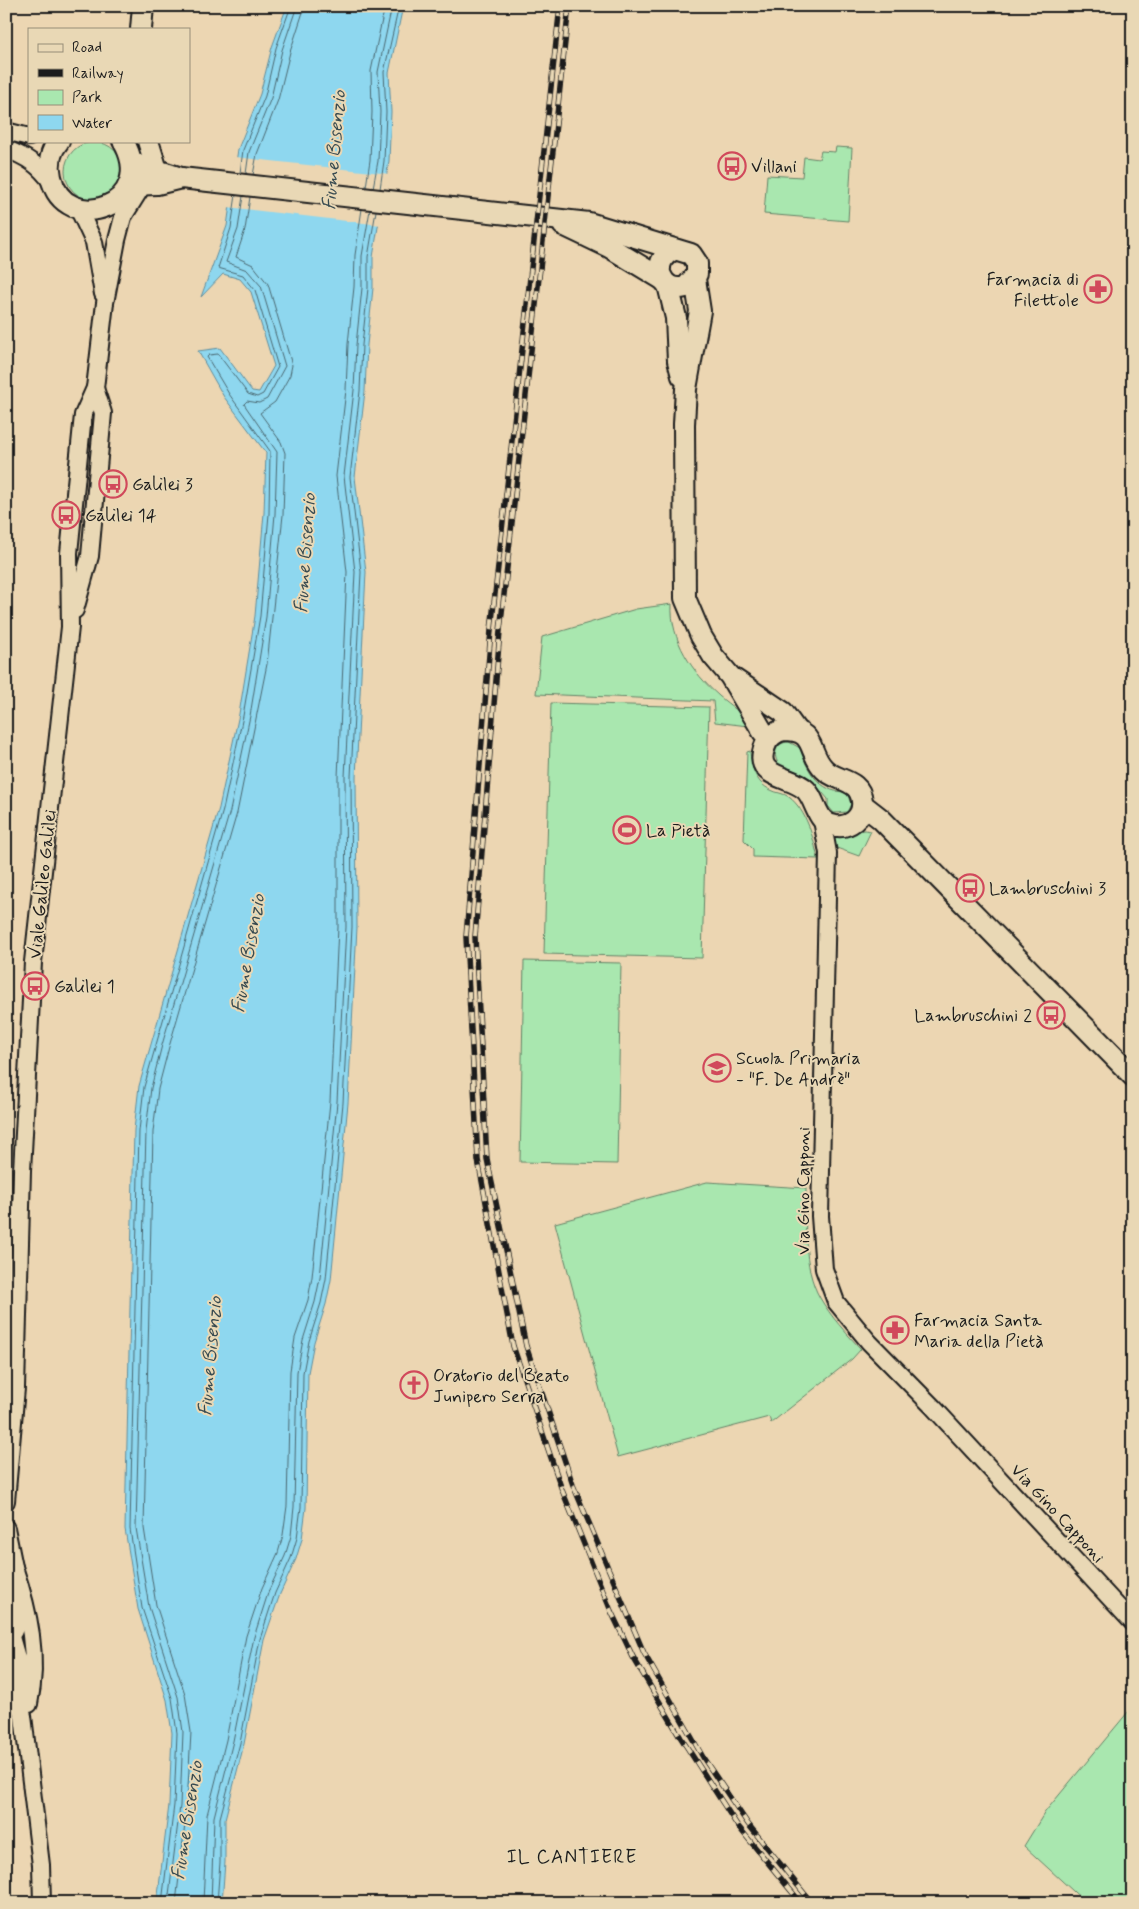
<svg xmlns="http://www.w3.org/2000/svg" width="1139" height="1909" viewBox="0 0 1139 1909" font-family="Mynerve,sans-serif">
	<rect width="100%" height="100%" fill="#ecd6b2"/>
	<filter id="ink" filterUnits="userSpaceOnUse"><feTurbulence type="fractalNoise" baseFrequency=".02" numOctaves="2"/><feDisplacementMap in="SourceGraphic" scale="10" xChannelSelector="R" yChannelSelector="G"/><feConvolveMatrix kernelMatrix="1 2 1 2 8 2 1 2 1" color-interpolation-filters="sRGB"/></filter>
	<g filter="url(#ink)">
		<!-- green -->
		<g fill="#a9e7af" stroke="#628266">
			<circle cx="94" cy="171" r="29"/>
			<polygon points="836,147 852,148 848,221 764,214 767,175 802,177 804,157 819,159 821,151 835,152"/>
			<path d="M672,604c-2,36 20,68 47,92 11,10 23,15 29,30l-33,-4 -2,-21 -177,-7 6,-57 94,-28z"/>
			<polygon points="551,703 709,707 702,958 544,954"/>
			<path d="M789,742l11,6c5,17 15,38 35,43 4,1 7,0 12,2l4,11 -4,8 -13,1 -6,-7v-7l-18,-21 -32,-15c-6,-10 -1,-21 11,-21z"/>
			<path d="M750,751c1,15 5,32 21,39 5,3 13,3 18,7 18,14 24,40 29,62l-65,-2v-8l-9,-9 3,-88z"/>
			<polygon points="865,830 871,831 859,856 831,846 830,832"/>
			<polygon points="524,961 621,963 617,1164 520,1162"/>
			<path d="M707,1182l99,6c0,33 -4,79 14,110 11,19 26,35 41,51l-9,10 -81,64 -2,-6 -151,40 -63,-234z"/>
			<polygon points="1133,1706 1133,1903 1086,1903 1024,1846 1045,1812"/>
		</g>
		<!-- water -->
		<polygon fill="#8ed7ef" stroke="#608c9b" points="287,6 403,6 389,73 391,112 389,161 373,257 373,288 367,345 365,391 355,477 366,572 356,777 357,927 348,1103 331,1280 326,1304 314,1342 308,1373 306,1508 302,1539 296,1559 280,1594 264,1640 244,1744 225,1819 225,1862 222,1903 157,1903 169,1805 172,1733 167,1700 138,1609 125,1529 134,1130 139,1086 219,808 239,714 255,616 264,513 266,453 224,397 198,351 220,348 252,391 259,392 274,366 251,292 240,279 223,274 201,297 227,226 238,149 260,94 272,47"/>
		<!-- pier -->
		<polygon fill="#ecd6b2" points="235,157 390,174 381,225 227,207"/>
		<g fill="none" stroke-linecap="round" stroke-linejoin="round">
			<!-- shore -->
			<g stroke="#4a6770" stroke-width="1">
				<polyline points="240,173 243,150 265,96 276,48 291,6"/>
				<polyline points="246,174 249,152 271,98 282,50 297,6"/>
				<polyline points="253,175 257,154 278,100 290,52 305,6"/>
				<polyline points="366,187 370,160 372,112 371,71 385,6"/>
				<polyline points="373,188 378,161 380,112 378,72 392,6"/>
				<polyline points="380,189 384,161 386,112 384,72 399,6"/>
				<polyline points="162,1903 174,1805 177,1733 172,1698 142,1608 130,1529 139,1131 144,1087 223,810 243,716 260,616 269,514 270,451 229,394 207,357 209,355 218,354 248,394 257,397 263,394 278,367 255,290 243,275 218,268 231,228 236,195"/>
				<polyline points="168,1903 180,1806 183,1732 178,1697 149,1607 136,1528 146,1131 151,1088 162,1045 230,811 250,716 266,617 275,514 277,452 244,404 247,401 259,403 267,399 285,366 261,286 247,270 226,262 238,229 243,196"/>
				<polyline points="176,1903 187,1806 191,1732 185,1694 156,1605 144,1528 153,1132 158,1089 169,1047 237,813 267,664 283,515 285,453 281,442 260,413 275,402 290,375 292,365 268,284 253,265 236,257 245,230 250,197"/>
				<polyline points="203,1903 207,1815 226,1740 246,1636 262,1588 278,1553 283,1535 287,1506 290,1371 295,1338 308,1300 312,1277 330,1102 338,927 338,777 347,572 336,476 346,390 348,344 354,287 355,255 362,209"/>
				<polyline points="211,1903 214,1817 233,1741 254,1637 269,1590 285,1556 291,1536 294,1507 297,1372 303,1340 315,1302 320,1278 337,1102 346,927 345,777 355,572 344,476 354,390 356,345 362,288 362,256 370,210"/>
				<polyline points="217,1903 220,1862 220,1818 240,1743 260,1639 275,1593 291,1558 297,1538 301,1507 303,1373 309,1341 321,1303 326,1279 343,1103 352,927 351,777 361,572 350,477 360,391 362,345 368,288 368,257 376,211"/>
			</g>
			<!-- minor casing -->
			<g stroke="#1c1c1c" stroke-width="20">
				<g id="minor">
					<polyline points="6,131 29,137"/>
					<path d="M6,149c21,8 33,16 46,34"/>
					<polyline points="78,208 94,242 103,294"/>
					<polyline points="75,610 90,556 103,413 95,388"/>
					<polyline points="822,820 828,853 820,1216 824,1269 836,1302 869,1342 933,1407 1133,1623"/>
					<polyline points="6,1501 16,1388 22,1171 33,962 70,627 69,553 83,415 95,388 105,303 117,240 123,217 143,185"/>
					<polyline points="6,1528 14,1567 10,1606"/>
					<path d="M14,1567c15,44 25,90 15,137"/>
					<path d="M6,1603c14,10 13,27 0,37"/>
					<polyline points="11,1637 27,1693"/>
					<polyline points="6,1665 23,1716 41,1865 42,1903"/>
				</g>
			</g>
			<!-- major casing -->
			<g stroke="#1c1c1c" stroke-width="24">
				<g id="major">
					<polyline points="141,29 143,6"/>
					<path d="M59,141c-9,10 -11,24 -8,36 13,61 110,29 72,-36"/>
					<polyline points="148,141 157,170"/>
					<path d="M132,162l49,16 408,45 102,31 6,9v11l-11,13c-13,3 -21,-1 -26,-14 -1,-11 3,-18 14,-23"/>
					<polyline points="129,185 157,184 181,178"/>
					<polyline points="563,225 609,247 662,279"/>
					<polyline points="695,279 700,311 686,389 684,424 685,598 701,636 713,656 730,676 763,732 769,738"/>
					<polyline points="668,285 676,318 678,361 682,376"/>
					<polyline points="734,679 783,712 796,730"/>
					<path d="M784,730c33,0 23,22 40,39 12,13 36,9 38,32 1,8 -2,15 -8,20 -5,4 -12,6 -18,5 -20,-2 -19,-24 -30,-36 -15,-15 -54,-11 -41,-44 3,-9 10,-14 19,-16z"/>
					<polyline points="863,805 881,819 1133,1076"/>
				</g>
			</g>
			<!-- minor -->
			<use href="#minor" stroke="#e9d8b5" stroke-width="16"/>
			<!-- major -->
			<use href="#major" stroke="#e9d8b5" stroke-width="20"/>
			<!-- rail casing -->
			<g stroke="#1c1c1c" stroke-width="5.5">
				<g id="rail">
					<polyline points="560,6 491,630 466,937 478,1160 513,1346 562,1490 611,1611 633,1657 681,1738 737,1825 801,1903"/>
					<polyline points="569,6 500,631 475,937 487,1159 526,1346 573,1485 644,1653 704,1759 748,1824 812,1903"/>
				</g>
			</g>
			<!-- rail -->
			<use href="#rail" stroke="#e9d8b5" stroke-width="4" stroke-dasharray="11" stroke-linecap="butt"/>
		</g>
	</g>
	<!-- icons -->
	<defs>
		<g id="bus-ring" transform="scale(1.4375)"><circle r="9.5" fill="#e9d8b5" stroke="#d1495b" stroke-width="1.5"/><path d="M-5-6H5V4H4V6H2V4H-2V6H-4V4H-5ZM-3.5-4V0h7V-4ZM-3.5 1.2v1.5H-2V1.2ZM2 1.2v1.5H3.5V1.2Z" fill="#d1495b"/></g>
		<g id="pharmacy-ring" transform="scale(1.4375)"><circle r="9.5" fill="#e9d8b5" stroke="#d1495b" stroke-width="1.5"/><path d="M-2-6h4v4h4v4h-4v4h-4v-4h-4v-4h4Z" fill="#d1495b"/></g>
		<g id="stadium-ring" transform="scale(1.4375)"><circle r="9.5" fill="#e9d8b5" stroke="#d1495b" stroke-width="1.5"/><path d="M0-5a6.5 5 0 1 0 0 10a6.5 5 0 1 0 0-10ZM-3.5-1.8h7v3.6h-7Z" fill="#d1495b"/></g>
		<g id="school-ring" transform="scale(1.4375)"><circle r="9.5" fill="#e9d8b5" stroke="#d1495b" stroke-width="1.5"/><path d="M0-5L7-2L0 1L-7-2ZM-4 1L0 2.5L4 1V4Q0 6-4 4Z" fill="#d1495b"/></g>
		<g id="church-ring" transform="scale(1.4375)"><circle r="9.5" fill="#e9d8b5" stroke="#d1495b" stroke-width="1.5"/><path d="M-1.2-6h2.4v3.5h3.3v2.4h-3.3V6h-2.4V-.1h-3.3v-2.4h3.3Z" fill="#d1495b"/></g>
	</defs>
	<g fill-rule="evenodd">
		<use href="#bus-ring" x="732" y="166"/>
		<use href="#pharmacy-ring" x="1098" y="289"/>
		<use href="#bus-ring" x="113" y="484"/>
		<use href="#bus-ring" x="66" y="515"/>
		<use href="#stadium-ring" x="627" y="830"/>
		<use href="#bus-ring" x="970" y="888"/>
		<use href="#bus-ring" x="35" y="986"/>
		<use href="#bus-ring" x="1051" y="1015"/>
		<use href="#school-ring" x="717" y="1068"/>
		<use href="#pharmacy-ring" x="895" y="1330"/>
		<use href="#church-ring" x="414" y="1385"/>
	</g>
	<g text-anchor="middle" stroke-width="4" stroke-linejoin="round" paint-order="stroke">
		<!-- poi labels -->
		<g font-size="18" fill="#1c1c1c" stroke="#e9d8b5" text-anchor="start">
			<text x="751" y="172">Villani</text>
			<text x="1079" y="285" text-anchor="end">Farmacia di<tspan x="1079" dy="21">Filettole</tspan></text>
			<text x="132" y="490">Galilei 3</text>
			<text x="85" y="521">Galilei 14</text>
			<text x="646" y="836">La Pietà</text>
			<text x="989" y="894">Lambruschini 3</text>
			<text x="54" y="992">Galilei 1</text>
			<text x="1032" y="1021" text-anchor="end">Lambruschini 2</text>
			<text x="736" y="1064">Scuola Primaria<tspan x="736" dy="21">- "F. De Andrè"</tspan></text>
			<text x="914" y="1326">Farmacia Santa<tspan x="914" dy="21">Maria della Pietà</tspan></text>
			<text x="433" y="1381">Oratorio del Beato<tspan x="433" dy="21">Junipero Serra</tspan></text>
		</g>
		<!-- street labels -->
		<g font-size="18" fill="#1c1c1c" stroke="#e9d8b5">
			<text transform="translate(42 884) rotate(-84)" y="6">Viale Galileo Galilei</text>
			<text transform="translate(803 1191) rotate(-90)" y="6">Via Gino Capponi</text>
			<text transform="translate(1058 1513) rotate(47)" y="6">Via Gino Capponi</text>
		</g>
		<!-- water labels -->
		<g font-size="19" font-style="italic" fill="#384b51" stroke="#e9d8b5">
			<text transform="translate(333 150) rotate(-85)" y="7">Fiume Bisenzio</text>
			<text transform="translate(304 553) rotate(-86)" y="7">Fiume Bisenzio</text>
			<text transform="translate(247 953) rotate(-80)" y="7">Fiume Bisenzio</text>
			<text transform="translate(209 1356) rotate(-85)" y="7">Fiume Bisenzio</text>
			<text transform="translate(186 1820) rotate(-81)" y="7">Fiume Bisenzio</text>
		</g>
		<!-- neighbourhood labels -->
		<g font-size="19" letter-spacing="1" fill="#1c1c1c" stroke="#e9d8b5">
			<text x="572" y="1863">IL CANTIERE</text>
		</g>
	</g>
	<!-- margin -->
	<rect width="1139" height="1909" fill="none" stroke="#e9d8b5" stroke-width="25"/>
	<rect x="12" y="12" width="1114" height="1884" fill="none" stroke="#1c1c1c" stroke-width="2" filter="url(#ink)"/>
	<!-- legend -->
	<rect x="28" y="28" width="162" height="115" fill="#e9d8b5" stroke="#978d78"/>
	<rect x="38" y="44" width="25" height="8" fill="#e9d8b5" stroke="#978d78"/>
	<text x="72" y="52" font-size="15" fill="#1c1c1c">Road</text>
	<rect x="38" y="69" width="25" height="8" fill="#1c1c1c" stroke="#978d78"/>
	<text x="72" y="78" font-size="15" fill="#1c1c1c">Railway</text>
	<rect x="38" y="90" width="25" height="15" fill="#a9e7af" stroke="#978d78"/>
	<text x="72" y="102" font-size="15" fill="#1c1c1c">Park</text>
	<rect x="38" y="115" width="25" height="15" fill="#8ed7ef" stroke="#978d78"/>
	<text x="72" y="128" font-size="15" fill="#1c1c1c">Water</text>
</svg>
